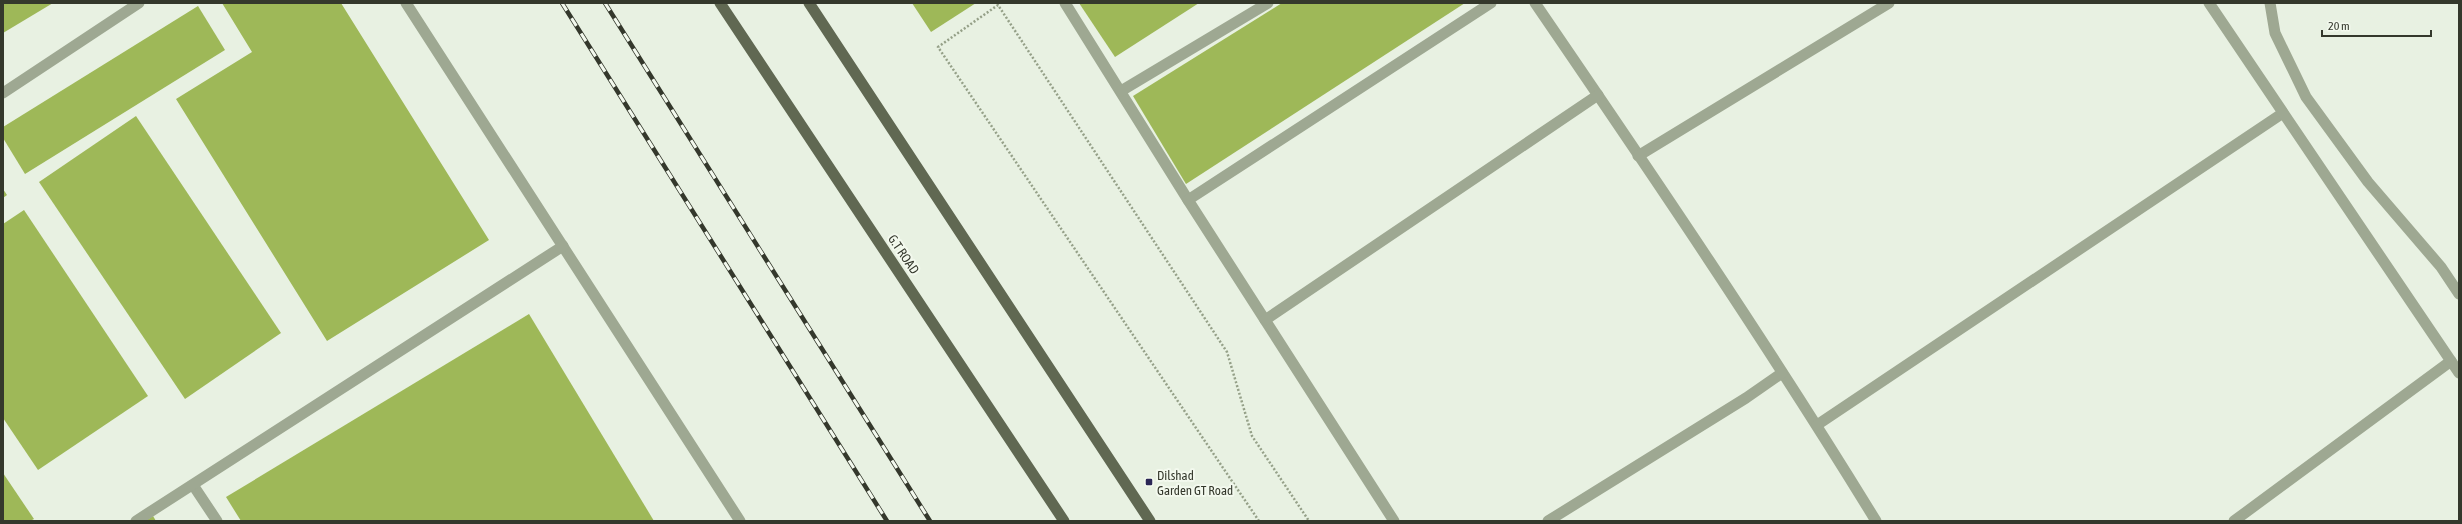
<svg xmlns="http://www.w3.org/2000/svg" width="2462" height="524" viewBox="0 0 2462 524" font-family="'Asap Condensed',sans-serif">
	<rect width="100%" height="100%" fill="#e8f1e2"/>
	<!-- building -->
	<g fill="#9eb858">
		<polygon points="3,3 53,3 3,33"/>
		<polygon points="222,3 341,3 489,240 327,341 176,99 252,52"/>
		<polygon points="912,3 976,3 931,32"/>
		<polygon points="1079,3 1199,3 1115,57"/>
		<polygon points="1282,3 1465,3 1186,184 1133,96"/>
		<polygon points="198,6 225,50 25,174 3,138 3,127"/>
		<polygon points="136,116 281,333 185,399 39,182"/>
		<polygon points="3,189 7,195 3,198"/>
		<polygon points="24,210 148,396 38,470 3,418 3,224"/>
		<polygon points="529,314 654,521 241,521 226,497"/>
		<polygon points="3,473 34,519 30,521 3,521"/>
		<polygon points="153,516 156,521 145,521"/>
	</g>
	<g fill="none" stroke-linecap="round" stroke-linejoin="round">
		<!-- path -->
		<polyline stroke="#95a088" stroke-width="2.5" stroke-dasharray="2 2" stroke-linecap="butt" points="1259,521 938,47 998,5 1227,352 1252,436 1309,521"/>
		<!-- service -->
		<g stroke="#9ea892" stroke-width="11">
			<polyline points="406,3 740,521"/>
			<polyline points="2270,3 2275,33 2306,97 2368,182 2441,267 2459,294"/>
			<polyline points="3,93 139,3"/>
			<polyline points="193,485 217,521"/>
			<polyline points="136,521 563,246"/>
		</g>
		<!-- minor -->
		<g stroke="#9ea892" stroke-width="11">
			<polyline points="1065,3 1188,200 1394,521"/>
			<path d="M1535,3c117,171 233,342 341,518"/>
			<polyline points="1121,91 1268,3"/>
			<polyline points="1638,156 1889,3"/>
			<polyline points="1188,200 1491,3"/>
			<polyline points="1265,320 1598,95"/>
			<polyline points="1817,425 2283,113"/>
			<polyline points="1548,521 1746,398 1782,373"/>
			<polyline points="2234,521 2451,361"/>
		</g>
		<!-- tertiary -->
		<polyline stroke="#9ea892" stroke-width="11" points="2209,3 2459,373"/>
		<!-- trunk -->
		<g stroke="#606852" stroke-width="11">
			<polyline points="720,3 1064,521"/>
			<polyline points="809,3 1150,521"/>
		</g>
		<!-- rail casing -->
		<g stroke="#34382c" stroke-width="4.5">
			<g id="rail">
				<polyline points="562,3 887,521"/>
				<polyline points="605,3 930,521"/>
			</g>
		</g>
		<!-- rail -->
		<use href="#rail" stroke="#f3f9ee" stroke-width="3" stroke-dasharray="9" stroke-linecap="butt"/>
	</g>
	<!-- markers -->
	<rect fill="#2a2655" stroke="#f3f9ee" stroke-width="1.5" x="1145" y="478" width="8" height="8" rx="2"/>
	<g text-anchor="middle" stroke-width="4" stroke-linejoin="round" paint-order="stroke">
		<!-- street labels -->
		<g font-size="13" fill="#34382c" stroke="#f3f9ee">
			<text transform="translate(904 254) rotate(56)" y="5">G.T ROAD</text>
		</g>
		<!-- poi labels -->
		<g font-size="13" fill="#34382c" stroke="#f3f9ee" text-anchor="start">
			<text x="1157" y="480">Dilshad<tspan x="1157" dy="15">Garden GT Road</tspan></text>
		</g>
	</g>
	<!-- border -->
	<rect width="2462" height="524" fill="none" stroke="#34382c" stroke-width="8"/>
	<!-- scale -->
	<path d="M2322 30v6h109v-6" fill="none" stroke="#34382c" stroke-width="2"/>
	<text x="2328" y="30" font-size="12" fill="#34382c" stroke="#f3f9ee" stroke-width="3" paint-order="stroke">20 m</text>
</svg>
